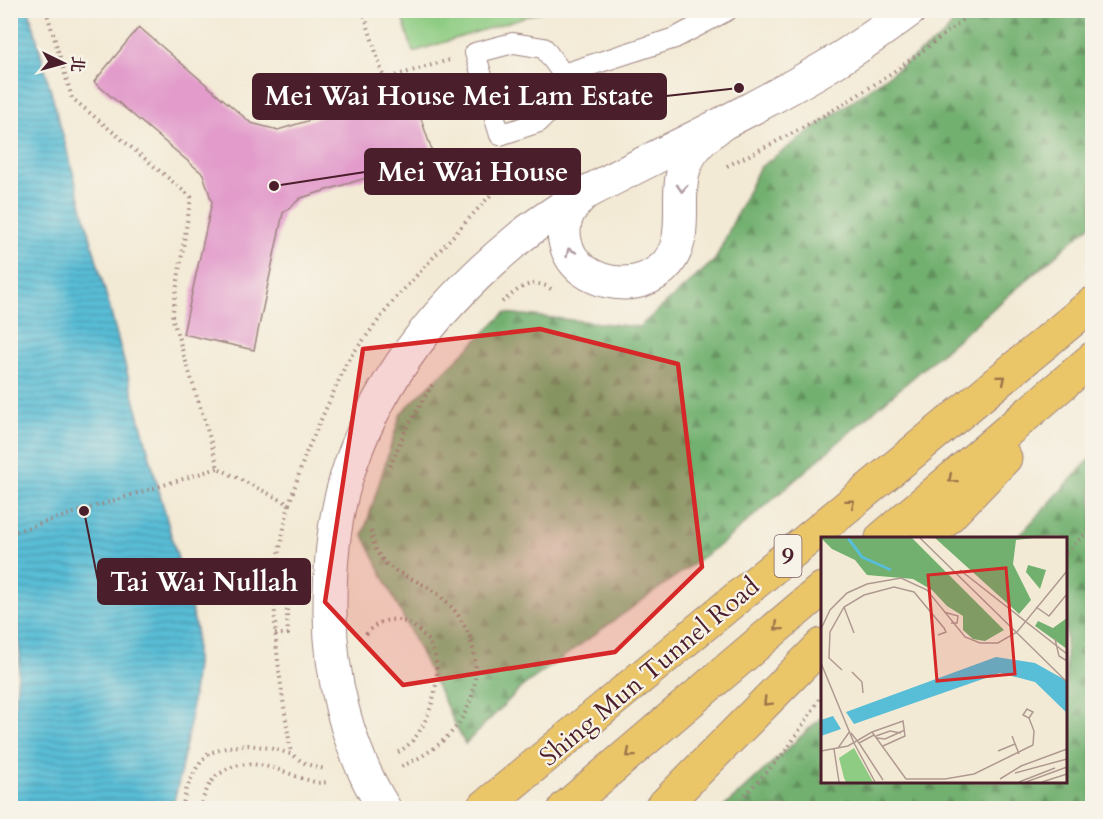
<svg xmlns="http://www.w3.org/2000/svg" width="1103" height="819" viewBox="0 0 1103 819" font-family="Cardo,'Noto Serif TC',serif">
	<defs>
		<pattern id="forest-firs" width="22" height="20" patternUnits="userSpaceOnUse" patternTransform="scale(1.5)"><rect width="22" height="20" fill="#72b070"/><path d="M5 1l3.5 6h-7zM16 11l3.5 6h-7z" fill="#608f5c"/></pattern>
		<pattern id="water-rules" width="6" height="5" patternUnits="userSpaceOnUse" patternTransform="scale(1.5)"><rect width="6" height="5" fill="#58bdd6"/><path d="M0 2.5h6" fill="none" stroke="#4b99ae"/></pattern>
	</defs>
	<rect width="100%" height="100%" fill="#f7f3e8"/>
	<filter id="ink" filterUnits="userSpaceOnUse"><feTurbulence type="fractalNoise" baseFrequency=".0167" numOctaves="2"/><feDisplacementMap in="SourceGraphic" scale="12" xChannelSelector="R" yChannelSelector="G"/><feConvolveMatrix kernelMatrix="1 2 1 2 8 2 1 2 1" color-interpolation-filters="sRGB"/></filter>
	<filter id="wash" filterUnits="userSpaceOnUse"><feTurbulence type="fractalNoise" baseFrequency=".008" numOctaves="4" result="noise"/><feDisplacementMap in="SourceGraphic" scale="24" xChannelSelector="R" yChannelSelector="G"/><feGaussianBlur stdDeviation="1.35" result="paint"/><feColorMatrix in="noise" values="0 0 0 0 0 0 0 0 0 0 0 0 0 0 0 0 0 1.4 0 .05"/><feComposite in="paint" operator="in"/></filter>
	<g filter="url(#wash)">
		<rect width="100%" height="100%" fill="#f3ead5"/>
		<!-- forest -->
		<g fill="url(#forest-firs)" stroke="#5e684e" stroke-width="1.5">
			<polygon points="963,10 1092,11 1092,224 889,398 725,541 523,686 465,744 363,535 401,413 505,313 639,327 715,260 759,168 943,36"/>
			<polygon points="1092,457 1092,808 723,808 822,717 822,782 1066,782 1066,538 1017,538"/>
		</g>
		<!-- green -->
		<polygon fill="#8dcc82" stroke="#6c7656" stroke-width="1.5" points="400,10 544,10 544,11 413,52"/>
		<!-- water -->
		<polygon fill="url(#water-rules)" stroke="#516e80" stroke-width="1.5" points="29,10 174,546 186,585 196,629 196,664 190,723 178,785 172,808 11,808 11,731 14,712 20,656 16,609 10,590 10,11"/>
		<g id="blocks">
			<!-- building -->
			<polygon fill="#e29bcb" points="139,27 251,123 278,130 411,89 434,157 301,198 283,213 254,350 183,334 212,202 203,174 94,82"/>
		</g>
	</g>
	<g filter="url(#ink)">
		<use href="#blocks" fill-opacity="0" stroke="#9e8480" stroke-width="1.5"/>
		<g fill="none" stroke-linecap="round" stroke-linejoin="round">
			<!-- service casing -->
			<g stroke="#9e8480" stroke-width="22">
				<g id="service">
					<polygon points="513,43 544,48 563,74 558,103 539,122 500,135 475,53"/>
					<polyline points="563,74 675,38 728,10"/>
				</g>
			</g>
			<!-- minor casing -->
			<g stroke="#9e8480" stroke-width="35">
				<path id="minor" d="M384,808c-37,-59 -55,-134 -54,-203 0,-42 4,-86 16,-126 29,-97 95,-177 172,-240 20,-17 42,-30 64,-44"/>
			</g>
			<!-- tertiary casing -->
			<g stroke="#9e8480" stroke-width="35">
				<path id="tertiary" d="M722,124c-15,11 -29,22 -36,39 -14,34 7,77 -23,105 -8,7 -17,12 -28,14 -18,3 -37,-1 -52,-12 -17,-13 -24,-37 -15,-57 4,-7 9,-12 14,-18 81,-43 165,-81 244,-128 29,-17 57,-37 84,-57"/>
			</g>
			<!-- trunk casing -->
			<g stroke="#9e8480" stroke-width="35">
				<g id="trunk">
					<polyline points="882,538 1092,359"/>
					<polyline points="928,538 1005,458"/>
					<polyline points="483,808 1092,304"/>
					<polyline points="565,808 822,589"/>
					<polyline points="661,808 822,645"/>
				</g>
			</g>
			<!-- path -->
			<g stroke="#9e8480" stroke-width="4" stroke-dasharray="1.5 4.5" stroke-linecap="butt">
				<path d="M46,10l26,88 119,99 -19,120 39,125 7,26 71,36c-6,30 -14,61 -14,91 -2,53 9,107 16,159"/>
				<polyline points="363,10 384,79 369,101"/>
				<polyline points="384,79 449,60"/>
				<path d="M727,166c30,-15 60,-29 89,-46 56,-32 109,-68 158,-110"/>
				<path d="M502,302c15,-12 30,-26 49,-13"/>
				<polyline points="390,466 406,429 432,385"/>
				<polyline points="289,504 306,453 348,360 394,300 510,174 507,161"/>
				<path d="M371,531c6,40 30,40 58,57 36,22 55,66 43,107 -10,36 -39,58 -72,72"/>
				<polyline points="10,533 218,468"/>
				<polyline points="1066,553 1092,527"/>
				<polyline points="275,634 288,634 286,594 296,594"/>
				<path d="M366,634c23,-28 57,-11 68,19 9,24 -4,68 -21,87 -5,6 -11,10 -18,14"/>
				<polyline points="182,808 187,787 197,767 209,753 229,747 249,745 270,748 291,754 306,764 325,769"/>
				<path d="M199,808c5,-11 9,-24 18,-33 2,-1 6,-3 8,-5 29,-15 58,3 86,11l7,2 11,-1"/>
				<polyline points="733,808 786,751 821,697 822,698"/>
			</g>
			<!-- service -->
			<use href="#service" stroke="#fff" stroke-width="20"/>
			<!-- minor -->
			<use href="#minor" stroke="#fff" stroke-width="33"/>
			<!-- tertiary -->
			<use href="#tertiary" stroke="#fff" stroke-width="33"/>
			<!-- trunk -->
			<use href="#trunk" stroke="#ebc669" stroke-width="33"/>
		</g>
		<!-- one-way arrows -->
		<defs><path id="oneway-chevron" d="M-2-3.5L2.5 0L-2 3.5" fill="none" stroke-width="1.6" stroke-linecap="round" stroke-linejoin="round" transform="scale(1.5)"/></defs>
		<g stroke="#ae9aa0">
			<use href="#oneway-chevron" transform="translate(682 188) rotate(93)"/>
			<use href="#oneway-chevron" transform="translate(570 252) rotate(-116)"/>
		</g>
		<g stroke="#9a724a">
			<use href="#oneway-chevron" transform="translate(1002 379) rotate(-40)"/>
			<use href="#oneway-chevron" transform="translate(952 479) rotate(140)"/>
			<use href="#oneway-chevron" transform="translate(851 503) rotate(-40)"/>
			<use href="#oneway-chevron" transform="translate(778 627) rotate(140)"/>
			<use href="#oneway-chevron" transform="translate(767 702) rotate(135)"/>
			<use href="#oneway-chevron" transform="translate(630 754) rotate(140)"/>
		</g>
	</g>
	<!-- marked area -->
	<path fill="#d62828" fill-opacity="0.2" stroke="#d62828" stroke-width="4.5" stroke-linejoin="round" d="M540,329l138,35 24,203 -87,85 -212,33 -78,-83 38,-253z"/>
	<g text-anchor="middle" stroke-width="4.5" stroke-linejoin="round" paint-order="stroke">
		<!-- shield labels -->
		<rect fill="#f7f3e8" stroke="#7e5f64" stroke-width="1.5" x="774.5" y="535" width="27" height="42" rx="4.5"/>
		<g font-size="24" font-weight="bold" fill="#4a1f2b">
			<text x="788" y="564">9</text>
		</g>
		<!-- street labels -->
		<g font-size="26" fill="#4a1f2b" stroke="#f7f3e8">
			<text transform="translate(649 671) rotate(-40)" y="9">Shing Mun Tunnel Road</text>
		</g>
	</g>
	<!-- overview -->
	<g transform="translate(821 537)">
		<rect width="246" height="246" fill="#f3ead5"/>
		<path d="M0,1h91l92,92 -19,11 -12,-2 -10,-9v-14l-16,-10 -15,-16 -19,-11 -46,-4 -12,-15 -23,-11zM114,1h99l-18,2 -3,24 18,36 -12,14zM207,28l18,5 -6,19 -14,-17zM246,81v31l-32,-23 3,-5 15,7z" fill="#72b070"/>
		<path d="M33,211l19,34h-27l-2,-4 -5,-20z" fill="#8dcc82"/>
		<path d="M175,120l39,6 32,18v32l-32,-31 -35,-9 -146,51 -8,-12zM12,179l8,13 -20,7v-16z" fill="#58bdd6"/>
		<path fill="none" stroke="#58bdd6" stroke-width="3" d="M27,1l14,19 29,13"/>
		<path fill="none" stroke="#af9991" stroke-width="1.5" d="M99,1l147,144M139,33l107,84M23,70l10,26M215,70l13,9 18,-22M123,75l14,4 -1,7h-6M0,92l9,-19 17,-17 20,-9 34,-6 26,12 38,47 15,6h18l19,-11 50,-61M234,102l4,17 8,5M0,126l33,80M21,133l-13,-12 1,-26 14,-25 20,-12 30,-8 20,5 30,36 2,4 -8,3M31,135l10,10 1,11M51,195l34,47h39l29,-5 59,-29 1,-14 -5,-13 -6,-3 4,-6 6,3 -4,6M30,196l8,10 15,-8M55,199l14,-5 11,2M191,199l7,18M56,201l8,1 20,-9M33,206l21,39M38,206l24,37M17,211l12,-17M13,212l5,33M0,214l27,-5 24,-14 31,-11 2,15 -22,10M177,214l17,-7M194,236l52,-14M179,242l21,-13 46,-17M198,245l36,-14M205,245l41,-15M221,245l25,-8"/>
		<path fill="#d62828" fill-opacity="0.15" stroke="#d62828" stroke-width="3" d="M185,31l9,106 -78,7 -9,-106z"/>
		<rect width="246" height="246" fill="none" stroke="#4a1f2b" stroke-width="3"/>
	</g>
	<!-- callouts -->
	<path fill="none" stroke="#4a1f2b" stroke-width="2" d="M739 88L666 96M274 186L365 172M84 511L98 581"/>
	<g fill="#4a1f2b" stroke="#f7f3e8" stroke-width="2">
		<circle cx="739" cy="88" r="6"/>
		<circle cx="274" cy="186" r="6"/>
		<circle cx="84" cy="511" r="6"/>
	</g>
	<g fill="#4a1f2b" stroke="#4a1f2b" stroke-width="2">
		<rect x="253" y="74" width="413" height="45" rx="6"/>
		<rect x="365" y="149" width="215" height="45" rx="6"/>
		<rect x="98" y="559" width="212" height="45" rx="6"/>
	</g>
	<g font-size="27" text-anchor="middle" font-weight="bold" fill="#fff">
		<text x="459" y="105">Mei Wai House Mei Lam Estate</text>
		<text x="473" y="181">Mei Wai House</text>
		<text x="204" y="591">Tai Wai Nullah</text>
	</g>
	<!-- margin -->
	<rect width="1103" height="819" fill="none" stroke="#f7f3e8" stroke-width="36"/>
	<!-- north arrow -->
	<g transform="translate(63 63) rotate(95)" stroke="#f7f3e8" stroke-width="4.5" paint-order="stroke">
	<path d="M0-4.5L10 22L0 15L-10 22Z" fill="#4a1f2b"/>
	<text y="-9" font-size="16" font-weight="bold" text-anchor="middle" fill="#4a1f2b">北</text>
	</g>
</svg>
